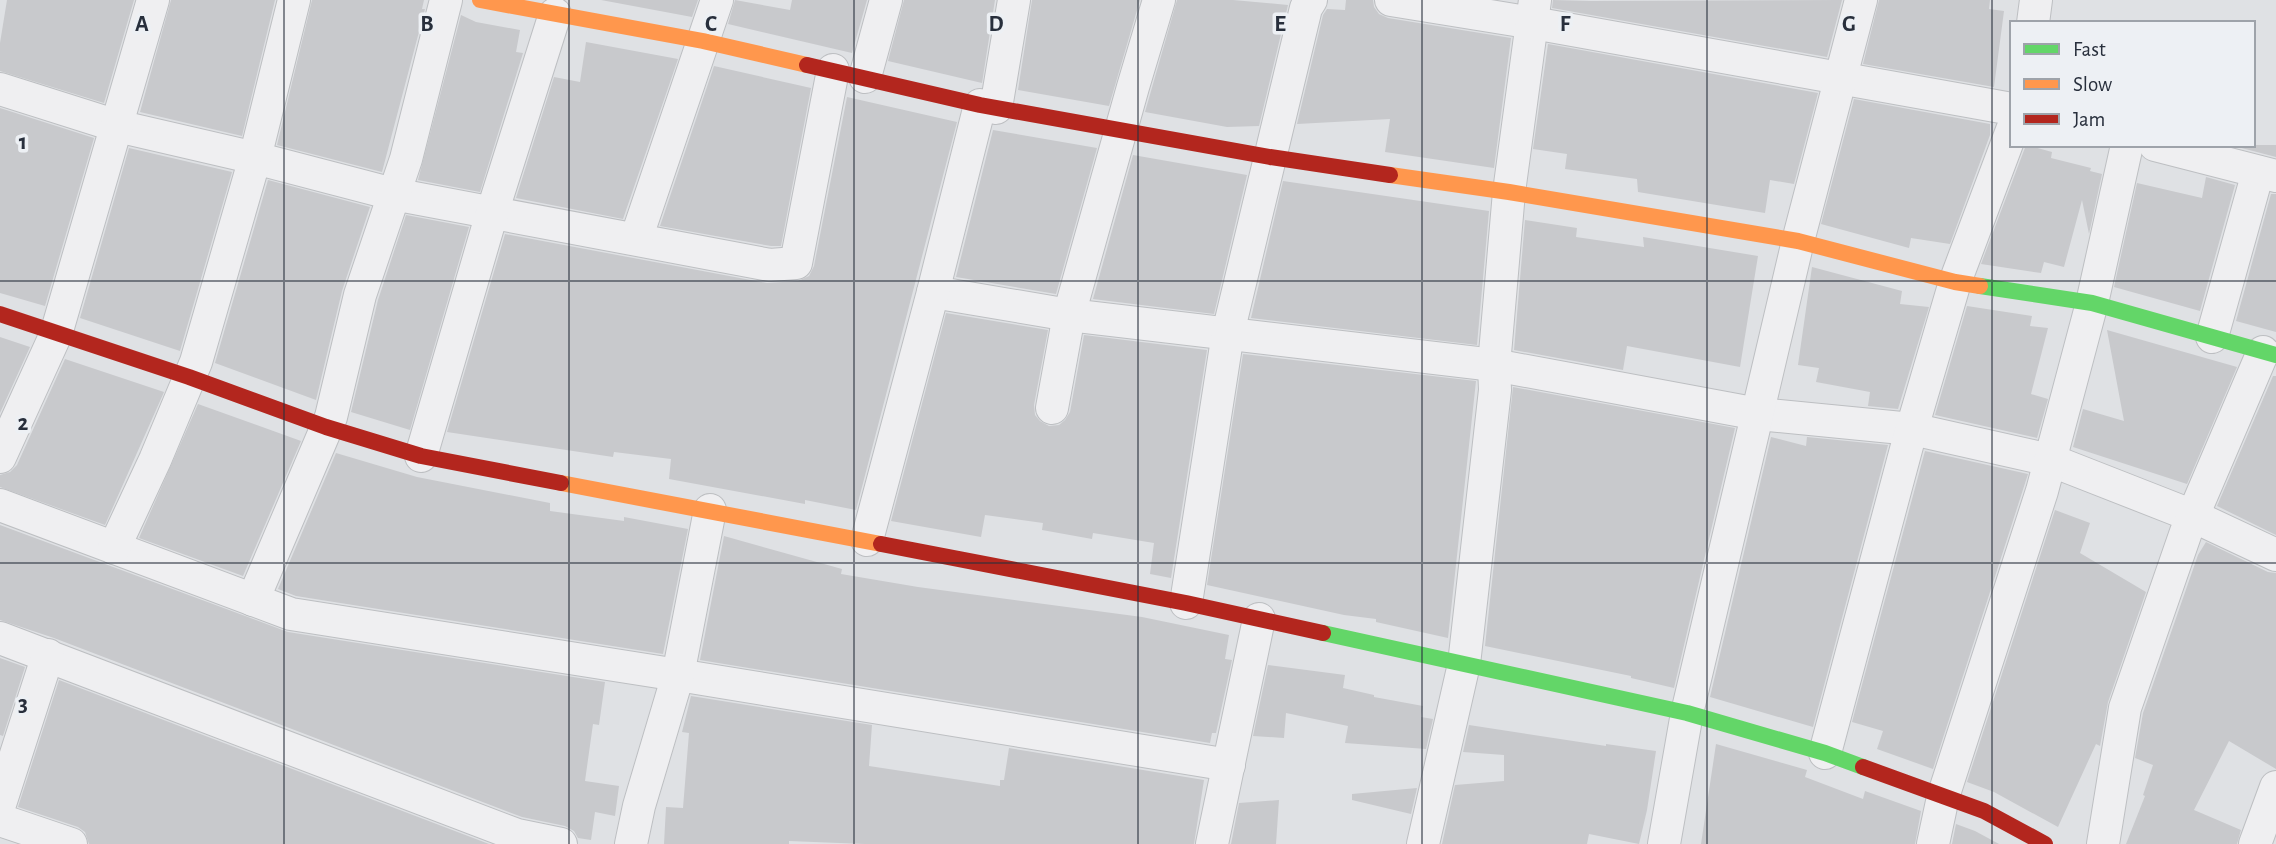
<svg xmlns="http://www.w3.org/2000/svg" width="2276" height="844" viewBox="0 0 2276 844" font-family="'Alegreya Sans',sans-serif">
	<rect width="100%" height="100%" fill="#dfe1e4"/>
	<!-- building -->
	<g fill="#c8c9cc">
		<polygon points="7,0 134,0 104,103 0,71 0,43"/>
		<polygon points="171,0 275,0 242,136 140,112"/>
		<polygon points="312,0 424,0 422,9 425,9 382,172 277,145"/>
		<polygon points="601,0 698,0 692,17"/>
		<polygon points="735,0 790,10 792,0 867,0 852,53 728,24"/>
		<polygon points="904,0 995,0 982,83 888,61"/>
		<polygon points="1032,0 1140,0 1109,106 1018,90"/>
		<polygon points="1177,0 1233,0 1288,5 1259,126 1227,127 1145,112"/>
		<polygon points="1346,0 1373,0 1374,7 1379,14 1388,18 1511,38 1494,168 1385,152 1390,119 1297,124 1323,15 1327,9 1345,10"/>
		<polygon points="1553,0 1591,1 1842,0 1827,57 1552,8"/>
		<polygon points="1879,0 1990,0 1989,9 2004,11 1994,87 1863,64"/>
		<polygon points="461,15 476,22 520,30 516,52 523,53 480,192 418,180"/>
		<polygon points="586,42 678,59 623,219 516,198 554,77 580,82"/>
		<polygon points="1548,44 1818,93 1794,184 1770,180 1765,213 1638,192 1637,179 1565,169 1567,154 1533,149"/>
		<polygon points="714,66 811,88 781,246 771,246 660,226"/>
		<polygon points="847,97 957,122 856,510 805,500 805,504 669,479 671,459 614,452 613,457 447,432 505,234 767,283 798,281 809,276 814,266"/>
		<polygon points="1854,99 1990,124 1990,135 1950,244 1911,238 1909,248 1821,224"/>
		<polygon points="0,108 94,138 45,306 0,293"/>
		<polygon points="993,130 1097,148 1056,294 956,277"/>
		<polygon points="2026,145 2052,152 2051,158 2091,168 2090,171 2102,174 2089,234 2082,200 2064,267 2044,262 2041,273 1981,264"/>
		<polygon points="2230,145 2276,145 2276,157"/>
		<polygon points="129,148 232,172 180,351 80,318"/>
		<polygon points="1133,155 1247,175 1214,314 1093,299"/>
		<polygon points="2206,177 2235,185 2200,311 2114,287 2137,183 2202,198"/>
		<polygon points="268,180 370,207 342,291 316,400 215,363"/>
		<polygon points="1283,181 1489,211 1477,345 1251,318"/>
		<polygon points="2271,194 2276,194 2276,332 2236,321"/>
		<polygon points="406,215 469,227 410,430 351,412 378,300"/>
		<polygon points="1525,220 1577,228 1576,237 1644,247 1643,237 1758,256 1740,367 1627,346 1623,370 1514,350"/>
		<polygon points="1812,267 1902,291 1900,304 1929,307 1898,409 1868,406 1870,392 1816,382 1819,368 1798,365"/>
		<polygon points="1967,306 2032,316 2030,326 2048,328 2031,394 2048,399 2037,438 1935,415"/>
		<polygon points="946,313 1048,330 1034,405 1035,415 1040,421 1049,426 1059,425 1065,420 1070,412 1084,335 1207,350 1171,578 1150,574 1154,543 1093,533 1092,539 1042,530 1043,523 985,515 981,537 891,521"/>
		<polygon points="2107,330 2237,367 2187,484 2073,447 2083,409 2124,421"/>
		<polygon points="0,337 30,347 0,413"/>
		<polygon points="1243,354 1476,381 1448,638 1376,622 1376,619 1344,615 1207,585"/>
		<polygon points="65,359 164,392 105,525 0,487 0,475 10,472 17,465"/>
		<polygon points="2273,376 2276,376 2276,535 2217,506"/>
		<polygon points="1513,387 1735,428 1674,688 1631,678 1631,676 1485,646"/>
		<polygon points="198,404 301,441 243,576 139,538"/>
		<polygon points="1771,437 1806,446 1807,437 1888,445 1813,727 1710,697"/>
		<polygon points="1925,451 2028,474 1933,769 1877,749 1883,731 1852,722"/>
		<polygon points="336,453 417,477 550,503 550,511 624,521 624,517 688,529 663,654 296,596 278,589"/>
		<polygon points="2055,510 2090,523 2080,553 2146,592 2108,702 2100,746 2096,744 2058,827 1994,792 1967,782"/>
		<polygon points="0,525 288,632 605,682 599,725 593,724 585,781 619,786 615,816 595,812 591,840 578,838 574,831 565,826 522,817 54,638 0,620"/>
		<polygon points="724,536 842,569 841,574 918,587 1142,617 1229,635 1225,659 1232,660 1216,733 1212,733 1210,743 700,660"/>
		<polygon points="2206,542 2268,572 2276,573 2276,769 2229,741 2194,810 2241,830 2237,844 2126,844 2145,796 2143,795 2153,765 2135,758 2143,713 2198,555"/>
		<polygon points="0,658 25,667 3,736 0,735"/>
		<polygon points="1268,665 1345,675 1343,688 1374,695 1374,697 1423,706 1421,717 1433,719 1426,749 1345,743 1348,726 1286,713 1284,738 1253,736"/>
		<polygon points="59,680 489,844 89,844 85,832 78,827 18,807"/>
		<polygon points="691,696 872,725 869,766 1000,786 1000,780 1004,780 1009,748 1204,780 1194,844 864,844 789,841 789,844 664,844 666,807 683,808 689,733 682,732"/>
		<polygon points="1469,725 1606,746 1606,744 1656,751 1647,810 1639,844 1589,834 1587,844 1442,844 1455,785 1504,781 1504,755 1463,752"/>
		<polygon points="1716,744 1807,770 1805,777 1863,799 1865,791 1921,811 1915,844 1701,844"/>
		<polygon points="1417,788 1411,814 1352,800 1352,794"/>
		<polygon points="1279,800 1276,844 1231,844 1239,803"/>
		<polygon points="1956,824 1975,831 1999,844 1952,844"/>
	</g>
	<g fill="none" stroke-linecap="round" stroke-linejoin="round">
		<!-- street casing -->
		<g stroke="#bdbfc2" stroke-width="34">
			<g id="street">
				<polyline points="1391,0 1533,23 2012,109"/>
				<polyline points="2033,23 2036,0"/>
				<polyline points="865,77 886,0"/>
				<polyline points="0,89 117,126 255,158 393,194 770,265 796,263 833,70"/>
				<polyline points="996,108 1014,0"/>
				<polyline points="2155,145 2276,176"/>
				<polyline points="636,239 717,0"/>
				<polyline points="933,292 1069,315 1494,365 1758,414 1912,429 2050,460 2193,516 2276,555"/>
				<polyline points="2212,337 2258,172"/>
				<polyline points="1052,408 1069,315 1133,87 1159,0"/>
				<polyline points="421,456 492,213 555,14"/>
				<polyline points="0,457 56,334 153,0"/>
				<polyline points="0,505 291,614 678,675 1229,765"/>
				<polyline points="867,540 933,292 980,105"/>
				<polyline points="114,548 155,460 196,362 255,158 294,0"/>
				<polyline points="253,600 331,417 360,295 406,159 446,0"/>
				<polyline points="1186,603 1228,333 1306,8 1311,0"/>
				<polyline points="0,638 517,835 561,844"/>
				<polyline points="1825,753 1908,442 1955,282 2012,130"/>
				<polyline points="0,804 48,655"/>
				<polyline points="0,820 71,844"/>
				<polyline points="631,844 639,806 678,675 710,510"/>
				<polyline points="1212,844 1259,619"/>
				<polyline points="1423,844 1464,664 1495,390 1494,365 1509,192 1535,0"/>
				<polyline points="1664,844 1687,713 1798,241 1861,0"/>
				<polyline points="1933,844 1943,797 2042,491 2092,303 2127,145"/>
				<polyline points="2103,844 2125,708 2186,532 2263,352"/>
				<polyline points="2255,844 2276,787"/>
			</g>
		</g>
		<!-- street -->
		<use href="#street" stroke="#efeff1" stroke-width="32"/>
		<!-- fast -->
		<g stroke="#63d668" stroke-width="16">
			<polyline points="1980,286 2092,303 2276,355"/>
			<polyline points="1323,633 1687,713 1825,753 1863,767"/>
		</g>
		<!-- slow -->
		<g stroke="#ff974d" stroke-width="16">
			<polyline points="480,0 703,41 807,65"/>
			<polyline points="1390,175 1509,192 1798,241 1955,282 1980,286"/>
			<polyline points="561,483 881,544"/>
		</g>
		<!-- jam -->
		<g stroke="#b3261e" stroke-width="16">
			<polyline points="807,65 980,105 1270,157 1390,175"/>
			<polyline points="0,314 189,377 326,427 421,456 561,483"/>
			<polyline points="881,544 1186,603 1323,633"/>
			<polyline points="1863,767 1984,811 2045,844"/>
		</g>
	</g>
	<!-- grid -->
	<path fill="none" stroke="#282f3c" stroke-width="2" stroke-opacity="0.55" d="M284,0v844M569,0v844M854,0v844M1138,0v844M1422,0v844M1707,0v844M1992,0v844M0,281h2276M0,563h2276"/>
	<g font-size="23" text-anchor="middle" font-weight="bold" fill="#282f3c" stroke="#edf0f4" stroke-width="7" stroke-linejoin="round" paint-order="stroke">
		<text x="142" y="31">A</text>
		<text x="427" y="31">B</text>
		<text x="711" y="31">C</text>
		<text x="996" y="31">D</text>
		<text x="1280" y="31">E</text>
		<text x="1565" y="31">F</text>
		<text x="1849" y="31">G</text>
		<text x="23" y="149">1</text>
		<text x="23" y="430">2</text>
		<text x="23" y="711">3</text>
	</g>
	<!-- legend -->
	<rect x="2010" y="21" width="245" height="126" fill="#edf0f4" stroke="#9ea3aa" stroke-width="2"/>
	<rect x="2024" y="44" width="35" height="10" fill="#63d668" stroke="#9ea3aa" stroke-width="2"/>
	<text x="2073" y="56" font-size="21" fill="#282f3c">Fast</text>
	<rect x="2024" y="79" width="35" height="10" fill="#ff974d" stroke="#9ea3aa" stroke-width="2"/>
	<text x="2073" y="91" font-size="21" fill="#282f3c">Slow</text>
	<rect x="2024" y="114" width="35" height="10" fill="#b3261e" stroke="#9ea3aa" stroke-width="2"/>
	<text x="2073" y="126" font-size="21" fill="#282f3c">Jam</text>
</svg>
